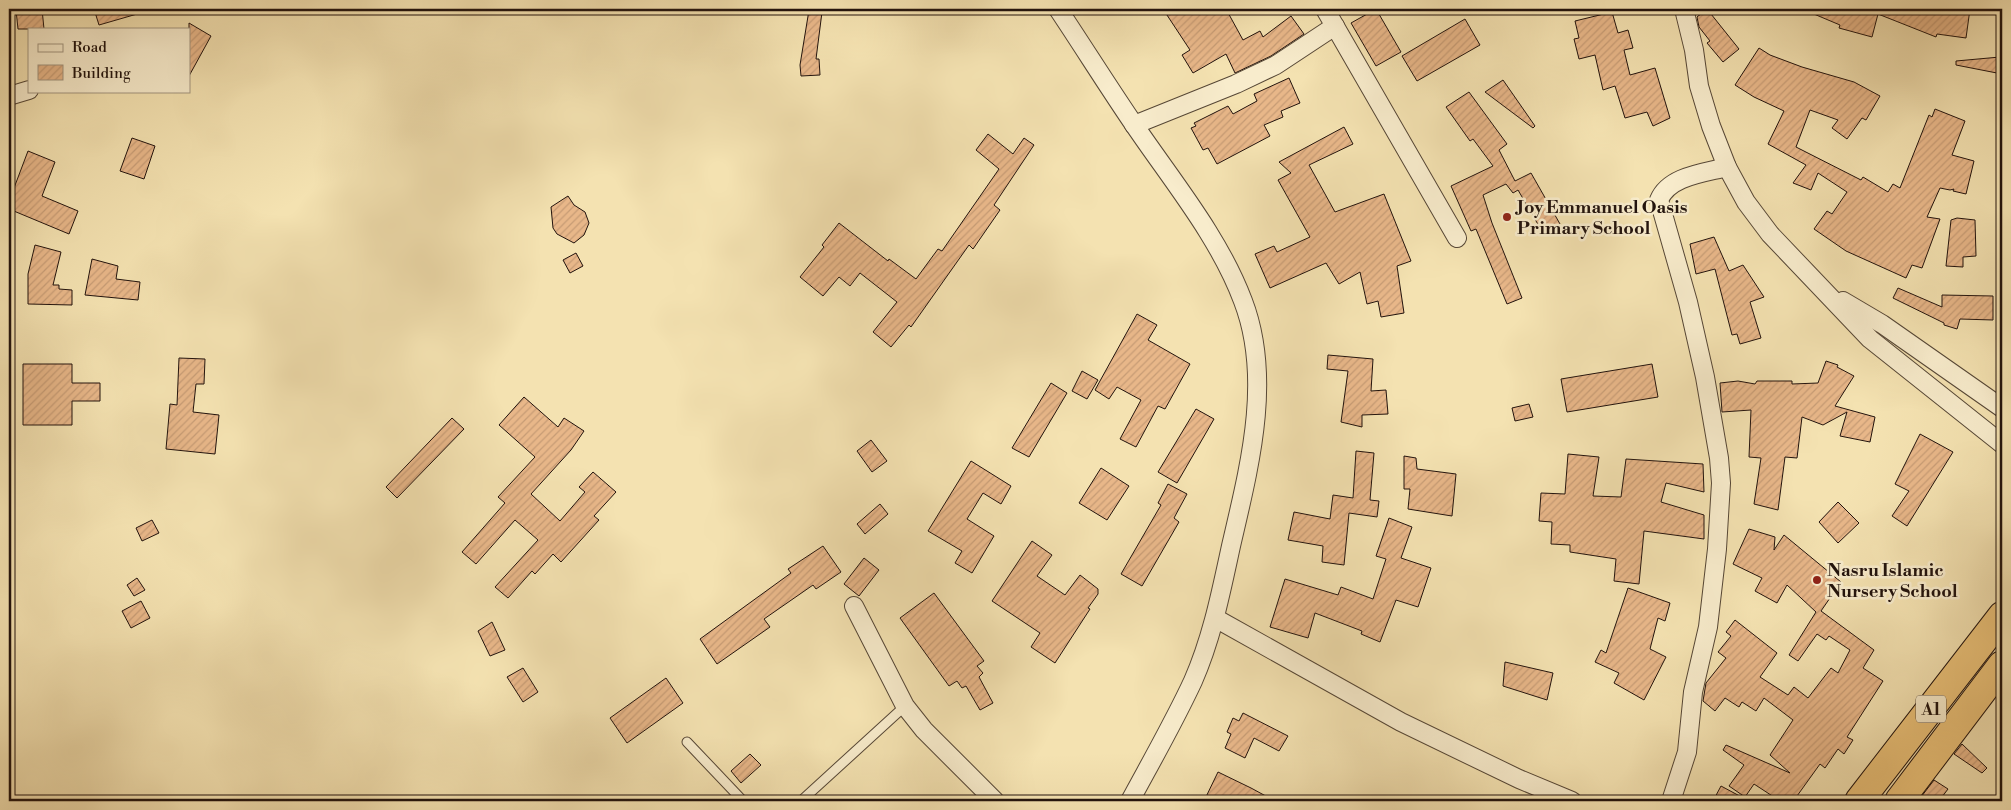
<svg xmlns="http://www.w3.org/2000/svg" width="2011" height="810" viewBox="0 0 2011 810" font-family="'Libre Bodoni',serif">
	<defs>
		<pattern id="building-hatch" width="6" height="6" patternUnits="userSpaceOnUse" patternTransform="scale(1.25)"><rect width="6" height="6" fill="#e8b789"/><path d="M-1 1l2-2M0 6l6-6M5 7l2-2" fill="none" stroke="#c79c75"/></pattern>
	</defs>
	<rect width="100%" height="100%" fill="#f4e2b1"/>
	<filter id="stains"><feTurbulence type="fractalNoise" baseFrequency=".004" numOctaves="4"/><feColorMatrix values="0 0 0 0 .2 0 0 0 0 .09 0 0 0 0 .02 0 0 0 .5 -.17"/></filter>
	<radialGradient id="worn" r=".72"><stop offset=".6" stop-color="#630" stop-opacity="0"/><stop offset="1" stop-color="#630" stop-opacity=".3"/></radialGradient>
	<!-- building -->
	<g fill="url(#building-hatch)" stroke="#22130d">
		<polygon points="42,9 44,29 18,29 16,10"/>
		<polygon points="94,9 143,9 144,12 99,25"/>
		<polygon points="1163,9 1226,9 1243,40 1260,31 1263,37 1291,16 1304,34 1271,56 1235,73 1226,54 1193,73 1182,55 1190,50"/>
		<polygon points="1376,9 1401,52 1376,66 1351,23"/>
		<polygon points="1707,9 1739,49 1723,62 1707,43 1710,41 1699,27 1697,17"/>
		<polygon points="1802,9 1970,9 1966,38 1937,34 1936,37 1878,14 1872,37 1839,28 1840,25"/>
		<polygon points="809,10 822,12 816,59 819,59 820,75 801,76 800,65"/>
		<polygon points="1612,12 1618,33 1628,30 1633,48 1624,50 1630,75 1655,68 1670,118 1653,126 1647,112 1625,118 1615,86 1603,90 1595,55 1579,59 1574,39 1579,38 1575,21"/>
		<polygon points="1465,19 1480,45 1417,81 1402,56"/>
		<polygon points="189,23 211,36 189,76"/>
		<polygon points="1759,48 1770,55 1802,67 1854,82 1880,96 1866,120 1862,118 1847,139 1832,128 1838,120 1810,110 1796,147 1861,180 1863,177 1888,192 1893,184 1900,188 1929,115 1932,117 1935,109 1965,121 1952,155 1974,161 1966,194 1953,191 1954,189 1950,190 1940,188 1927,217 1940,219 1922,268 1912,265 1906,278 1846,251 1814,229 1827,211 1832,214 1847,192 1818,173 1811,190 1793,183 1806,165 1768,144 1784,111 1754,97 1735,85"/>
		<polygon points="2000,57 2002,74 1956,65 1956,61"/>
		<polygon points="1289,78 1300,103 1281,111 1283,117 1264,125 1270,136 1217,164 1208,148 1203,150 1191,128 1196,126 1194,123 1228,106 1233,114 1257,101 1254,94"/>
		<polygon points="1503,80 1535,126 1533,128 1485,92"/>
		<polygon points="1469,92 1507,144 1499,150 1515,181 1531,173 1560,224 1543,233 1518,190 1513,193 1506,184 1483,195 1492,223 1522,298 1507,304 1476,229 1471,231 1451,186 1493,166 1473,139 1470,141 1446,107"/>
		<polygon points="1344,127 1353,144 1309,165 1335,212 1384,194 1411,261 1397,266 1404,313 1381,317 1378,301 1367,304 1360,272 1339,284 1326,263 1270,288 1255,254 1274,246 1277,252 1310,237 1278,180 1291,173 1279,162"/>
		<polygon points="988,134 1013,154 1024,138 1034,145 994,205 1000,210 973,249 969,245 911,327 909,325 891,347 873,332 897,302 860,273 850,286 839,277 823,296 800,277 824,247 822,245 839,223 888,261 889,259 916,279 938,249 942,251 999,169 976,150"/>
		<polygon points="132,138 155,146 144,179 120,171"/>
		<polygon points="28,151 55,162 42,196 78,211 69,234 9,209 9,186 14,188"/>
		<polygon points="568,196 574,205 585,212 589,223 584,235 574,243 557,234 553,228 551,207"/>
		<polygon points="1957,218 1975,220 1976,256 1963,257 1963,267 1946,266 1951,220"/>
		<polygon points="1714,237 1729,271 1743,265 1764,297 1750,302 1761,338 1740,344 1737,334 1732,335 1715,269 1696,274 1690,244"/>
		<polygon points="35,245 61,252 53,285 59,285 59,289 72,290 72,305 28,304 28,274"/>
		<polygon points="576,253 583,266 570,273 563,260"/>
		<polygon points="92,259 118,266 116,279 140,282 138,300 85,295"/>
		<polygon points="1898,288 1942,307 1942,295 1993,296 1993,320 1960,319 1957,329 1944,325 1944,323 1893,298"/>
		<polygon points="1137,314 1157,325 1148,340 1190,364 1165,409 1158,406 1136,447 1120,439 1141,400 1117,387 1109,399 1095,390"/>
		<polygon points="1328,355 1373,359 1371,391 1386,390 1388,414 1362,415 1362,427 1341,422 1348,371 1327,369"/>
		<polygon points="179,358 205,359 204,384 196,384 193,412 219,415 215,454 166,449 170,404 177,405"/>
		<polygon points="1826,361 1838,365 1837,367 1854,376 1835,406 1875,417 1870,442 1840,436 1847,412 1823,425 1802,417 1797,458 1785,457 1778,510 1754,504 1761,458 1749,457 1751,410 1722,412 1720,383 1738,381 1755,384 1757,381 1792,381 1792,384 1818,383"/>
		<polygon points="23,364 72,364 72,383 100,383 100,401 72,401 72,425 23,425"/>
		<polygon points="1652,364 1658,397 1567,412 1561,379"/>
		<polygon points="1082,371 1098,380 1087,399 1072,391"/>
		<polygon points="1051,383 1067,393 1029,457 1012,448"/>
		<polygon points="524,397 558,427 564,418 584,431 571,450 531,494 560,521 585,492 579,487 593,472 616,492 594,516 599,520 561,562 553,554 535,574 532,571 508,598 495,587 538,540 515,520 476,564 462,552 505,503 498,497 535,457 499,425"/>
		<polygon points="1529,404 1533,417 1515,421 1512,408"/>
		<polygon points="1196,409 1214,419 1177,483 1158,472"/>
		<polygon points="452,418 464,429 397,498 386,487"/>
		<polygon points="1920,434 1953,452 1907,526 1892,516 1909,491 1895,484"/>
		<polygon points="871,440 887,461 872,472 857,451"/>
		<polygon points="1356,451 1374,453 1370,500 1379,501 1377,517 1349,513 1344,565 1322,562 1323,546 1288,540 1294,512 1330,519 1333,495 1353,498"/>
		<polygon points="1568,454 1599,457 1593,496 1621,497 1626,459 1703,464 1704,492 1666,483 1661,502 1704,515 1704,539 1644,531 1639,584 1614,581 1616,559 1570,552 1570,545 1551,544 1552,522 1539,521 1541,493 1565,494"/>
		<polygon points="1404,456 1416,458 1417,469 1456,474 1452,516 1408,509 1410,489 1404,489"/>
		<polygon points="971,461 1011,486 1001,504 983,493 967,519 994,536 972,573 955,563 962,551 928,531"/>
		<polygon points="1101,468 1129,486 1107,520 1079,503"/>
		<polygon points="1168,484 1187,494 1174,518 1179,522 1142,586 1121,574 1161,505 1158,503"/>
		<polygon points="1838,502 1859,523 1838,543 1819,522"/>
		<polygon points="880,504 888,514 865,534 857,524"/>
		<polygon points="1389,518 1412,527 1401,558 1431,568 1418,607 1396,600 1380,642 1361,634 1362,631 1315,613 1308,638 1270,627 1285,579 1338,595 1341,587 1373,599 1386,559 1376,556"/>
		<polygon points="152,520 159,533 142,541 136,528"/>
		<polygon points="1749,529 1775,537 1774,550 1784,535 1841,582 1821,611 1874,650 1863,668 1883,681 1847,737 1853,740 1844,754 1838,749 1825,768 1820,764 1797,796 1793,796 1790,801 1780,801 1754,784 1745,797 1729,786 1744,765 1723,750 1726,745 1790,773 1770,755 1793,720 1764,698 1756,711 1742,702 1739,707 1725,698 1715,711 1703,701 1706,683 1726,658 1718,652 1731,636 1726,632 1735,620 1777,653 1760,677 1788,695 1794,687 1808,698 1831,668 1838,673 1850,650 1829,636 1826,640 1817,634 1798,661 1789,655 1816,612 1787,585 1777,603 1755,591 1762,578 1733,564"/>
		<polygon points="1032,541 1052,555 1037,576 1065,595 1080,575 1098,589 1098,594 1088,608 1090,609 1055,663 1031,647 1040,633 992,601"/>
		<polygon points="823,546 841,572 816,589 813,585 764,619 770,627 717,664 700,639 791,573 788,569"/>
		<polygon points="864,558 879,570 859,596 844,584"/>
		<polygon points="137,578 145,590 134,596 127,585"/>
		<polygon points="1628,588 1670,603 1665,621 1658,618 1650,649 1666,657 1644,700 1614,683 1619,673 1595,662 1601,650 1606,653"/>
		<polygon points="934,593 984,661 977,666 983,673 979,677 993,703 980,710 966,686 962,688 957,681 949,686 900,618"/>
		<polygon points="141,601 150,618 131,628 122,611"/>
		<polygon points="492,622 505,650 490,656 478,631"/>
		<polygon points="1505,662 1553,673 1547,700 1503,686"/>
		<polygon points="523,668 538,692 523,702 507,677"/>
		<polygon points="666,678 683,703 627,743 610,718"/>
		<polygon points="1243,713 1288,736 1279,751 1254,738 1245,758 1225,748 1231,734 1227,732 1233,718 1239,721"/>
		<polygon points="1962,744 1987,768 1982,773 1954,754"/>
		<polygon points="750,754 761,765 741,783 731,771"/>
		<polygon points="1218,772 1251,788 1275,801 1204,801"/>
		<polygon points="1934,780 1948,789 1939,801 1918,801"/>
		<polygon points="1721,786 1749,801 1713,801"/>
	</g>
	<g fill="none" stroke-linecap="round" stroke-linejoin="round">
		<!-- lane casing -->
		<g stroke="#564736" stroke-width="11">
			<g id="lane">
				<polyline points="687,742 743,801"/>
				<polyline points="801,801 905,706"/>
			</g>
		</g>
		<!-- street casing -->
		<g stroke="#564736" stroke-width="20">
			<g id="street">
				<path d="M1058,9c26,39 51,79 77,117 38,56 84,111 108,175 30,78 6,167 -12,245 -10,46 -19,92 -38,135 -19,41 -42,81 -63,120"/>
				<polyline points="1325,9 1457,238"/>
				<polyline points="1684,9 1694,50 1699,86 1711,126 1727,167 1746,202 1770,234 1870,339 2002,444"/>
				<polyline points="9,96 29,90"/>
				<polyline points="1134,125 1236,84 1276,65 1335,26"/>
				<polyline points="1843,301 1882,324 2002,408"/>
				<polyline points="854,606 905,706 924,730 995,801"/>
				<polyline points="1215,618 1401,722 1519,779 1572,801"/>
				<path d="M1671,801l16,-49 6,-60 15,-65 9,-78 4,-66 -2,-25 -14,-81 -17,-75 -29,-102c10,-24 45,-27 68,-33"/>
			</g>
		</g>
		<!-- highway casing -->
		<g stroke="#22130d" stroke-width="30">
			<g id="highway">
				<polyline points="1859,801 2002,616"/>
				<polyline points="1899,801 2002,665"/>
			</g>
		</g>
		<!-- lane -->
		<use href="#lane" stroke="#f8eccc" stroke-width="9"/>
		<!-- street -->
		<use href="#street" stroke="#f8eccc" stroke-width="18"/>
		<!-- highway -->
		<use href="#highway" stroke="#eac178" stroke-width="28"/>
	</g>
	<!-- markers -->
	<g fill="#8f2418" stroke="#f8eccc" stroke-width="2">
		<circle cx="1507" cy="217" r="5"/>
		<circle cx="1817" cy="580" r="5"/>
	</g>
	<g text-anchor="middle" stroke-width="5" stroke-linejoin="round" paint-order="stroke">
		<!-- shield labels -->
		<rect fill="#f8eccc" stroke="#625446" stroke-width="1" x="1916" y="695.5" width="30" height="27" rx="4"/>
		<g font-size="16" font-weight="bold" fill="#22130d">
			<text x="1931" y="715">A1</text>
		</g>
		<!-- poi labels -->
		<g font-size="18" font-weight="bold" fill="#22130d" stroke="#f8eccc" text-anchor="start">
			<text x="1517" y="213">Joy Emmanuel Oasis<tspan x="1517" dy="21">Primary School</tspan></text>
			<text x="1827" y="576">Nasru Islamic<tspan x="1827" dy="21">Nursery School</tspan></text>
		</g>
	</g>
	<!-- margin -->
	<rect width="2011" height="810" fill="none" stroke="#f4e2b1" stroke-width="30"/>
	<rect x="10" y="10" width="1991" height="790" fill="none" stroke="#22130d" stroke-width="2.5"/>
	<rect x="15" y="15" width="1981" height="780" fill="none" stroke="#22130d"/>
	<!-- legend -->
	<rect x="28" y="28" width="162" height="65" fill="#f8eccc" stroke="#a29580"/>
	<rect x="38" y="44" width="25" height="8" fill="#f8eccc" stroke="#a29580"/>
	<text x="72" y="52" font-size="15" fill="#22130d">Road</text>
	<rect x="38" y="65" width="25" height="15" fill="url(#building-hatch)" stroke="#a29580"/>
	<text x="72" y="78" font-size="15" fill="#22130d">Building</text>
	<rect width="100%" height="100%" filter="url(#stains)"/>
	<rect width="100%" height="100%" fill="url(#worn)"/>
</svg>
